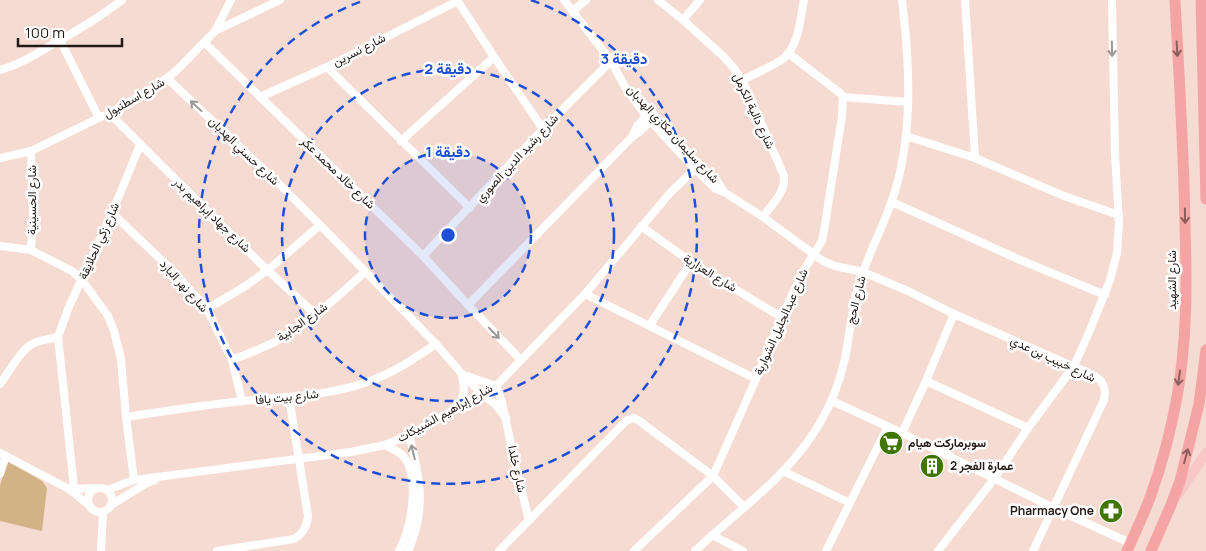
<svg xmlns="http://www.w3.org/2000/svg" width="1206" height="551" viewBox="0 0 1206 551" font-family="Manrope,Vazirmatn,sans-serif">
	<rect width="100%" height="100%" fill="#f6dbd2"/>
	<!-- green -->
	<polygon fill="#d1b385" points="7,461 42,481 47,488 42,531 0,521 0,486"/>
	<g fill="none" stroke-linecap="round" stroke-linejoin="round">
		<!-- minor -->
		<g stroke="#fff" stroke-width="8">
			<polyline points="457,0 494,57 543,129"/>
			<polyline points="564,0 611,61 625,87 646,116 691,165 716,189 724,192 763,217 823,261 835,266 863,272 908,291 954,314 1095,376 1101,381 1104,387 1105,393 1104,400 1033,551"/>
			<path d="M658,0l25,20 40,36 10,11 9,13 6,12 36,84c2,16 -12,28 -21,41"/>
			<polyline points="965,0 975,158"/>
			<polyline points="573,11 586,0"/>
			<polyline points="683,20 700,0"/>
			<polyline points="215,31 231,0"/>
			<polyline points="60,40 99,118"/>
			<polyline points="205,43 423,256 468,305 521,360"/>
			<polyline points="327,67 470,208"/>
			<path d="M0,70c19,-5 36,-16 53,-26 24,-13 47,-27 69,-44"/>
			<polyline points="168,79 277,182 320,225 436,344 462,374 482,394 495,404 506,418"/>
			<path d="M742,80c12,-6 32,-14 42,-22 15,-13 16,-39 20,-58"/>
			<polyline points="260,97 327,67 458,1"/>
			<polyline points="638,97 695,161 718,182 724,192"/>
			<polyline points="843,97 908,102"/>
			<polyline points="109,113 261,264 316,315"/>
			<polyline points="906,136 975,158 1064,196 1119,215"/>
			<polyline points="632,137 637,126 649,113"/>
			<polyline points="401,141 494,57"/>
			<polyline points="31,151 33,215 31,250"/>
			<polyline points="0,158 31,151 109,113 154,88 176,71 215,31 280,0"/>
			<polyline points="892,202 1018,259 1105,295"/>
			<polyline points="112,213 173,271 207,309 232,360 242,401"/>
			<polyline points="641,226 691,262 781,317"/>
			<polyline points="0,246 31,250 72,271 82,280 108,316 114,331 121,359 126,417 134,480"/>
			<polyline points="423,256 543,129 611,61"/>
			<polyline points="585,294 756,379"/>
			<polyline points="468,305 632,137 639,132 655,117"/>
			<polyline points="207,309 244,287 268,270 320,225"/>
			<polyline points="650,325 691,262"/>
			<path d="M232,360c18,-7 37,-14 54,-24 29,-18 53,-41 79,-64"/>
			<polyline points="467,376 496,386 502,402 516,468 529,520"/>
			<polyline points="926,381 1028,428"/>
			<path d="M0,384c9,-12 21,-35 34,-41 7,-3 16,-4 24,-6"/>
			<polyline points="832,401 902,433 1054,508 1130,543"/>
			<polyline points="459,407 464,391 462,374"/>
			<path d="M126,417c39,-6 78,-12 117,-16 42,-4 87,-5 127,-20 25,-9 45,-23 66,-37"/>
			<polyline points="902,433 926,381 954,314"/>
			<path d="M385,445c7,4 16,7 20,13 15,22 6,71 -6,93"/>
			<polyline points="0,453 69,489 90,506"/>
			<polyline points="783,471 850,503"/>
			<polyline points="0,474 6,456"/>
			<circle cx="100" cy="500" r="12"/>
			<polyline points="74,488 58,337 68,309 112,213 140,145"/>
			<polyline points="71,489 96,488"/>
			<polyline points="107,490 134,480 351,452 385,445 409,435 496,386 585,294 670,193 698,166"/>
			<polyline points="111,505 147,483 155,480"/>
			<polyline points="712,535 743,551"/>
			<polyline points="101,551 103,512"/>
			<path d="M217,551l77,-12c9,-5 13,-12 14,-23l-19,-119"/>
			<path d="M408,551c19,-42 12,-74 1,-116"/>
			<polyline points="499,551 626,421 633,418 638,420 713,476 744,507"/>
			<polyline points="634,551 713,476 756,379 789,301 804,270 822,241 824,231 842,116 843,97 840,93 788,53"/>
			<path d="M695,551c40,-38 87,-70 118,-117 16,-24 26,-48 32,-76 5,-23 6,-45 12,-67 8,-31 24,-59 34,-88 23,-63 19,-138 11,-203"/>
			<polyline points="826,551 888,426"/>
			<polyline points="938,551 994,479 1028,428 1074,366 1090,330 1110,280 1117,253 1119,224 1115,154 1112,0"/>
		</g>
		<!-- major -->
		<polyline stroke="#f8c8c7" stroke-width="10" points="1177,496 1206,453"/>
		<!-- highway -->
		<g stroke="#f4a4a2" stroke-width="11">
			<polyline points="1201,0 1206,199"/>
			<path d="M1127,551c8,-18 17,-37 24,-56 11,-31 20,-65 26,-98 10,-56 10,-113 8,-170 -1,-76 -6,-151 -10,-227"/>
			<polyline points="1151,551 1171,505 1180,481 1199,404 1206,350"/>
		</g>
	</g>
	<!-- one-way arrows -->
	<defs><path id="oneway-shaft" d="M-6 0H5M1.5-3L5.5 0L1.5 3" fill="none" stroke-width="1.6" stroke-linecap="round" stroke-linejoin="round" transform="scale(1.25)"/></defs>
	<g stroke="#9c9896">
		<use href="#oneway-shaft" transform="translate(1112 49) rotate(89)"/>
		<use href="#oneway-shaft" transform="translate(196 106) rotate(-137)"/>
		<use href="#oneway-shaft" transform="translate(494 333) rotate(46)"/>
		<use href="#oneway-shaft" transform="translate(413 452) rotate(-104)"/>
	</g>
	<g stroke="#8c5e5c">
		<use href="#oneway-shaft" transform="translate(1177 49) rotate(87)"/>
		<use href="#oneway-shaft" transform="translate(1185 216) rotate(89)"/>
		<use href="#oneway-shaft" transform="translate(1179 378) rotate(98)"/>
		<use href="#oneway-shaft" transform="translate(1186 456) rotate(-75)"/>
	</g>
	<!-- distance rings -->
	<circle cx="448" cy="235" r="83" fill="#1d4ed8" fill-opacity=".12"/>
	<g fill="none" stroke="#1d4ed8" stroke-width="2.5" stroke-dasharray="9 6">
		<circle cx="448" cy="235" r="83"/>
		<circle cx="448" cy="235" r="166"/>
		<path d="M531 0A249 249 0 1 1 365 0"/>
	</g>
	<!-- icons -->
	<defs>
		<g id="supermarket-disc" transform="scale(1.25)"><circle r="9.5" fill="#407501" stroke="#fff"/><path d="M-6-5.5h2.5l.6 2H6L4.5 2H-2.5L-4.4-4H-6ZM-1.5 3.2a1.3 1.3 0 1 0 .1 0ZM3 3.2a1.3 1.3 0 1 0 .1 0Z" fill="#fff"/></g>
		<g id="building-disc" transform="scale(1.25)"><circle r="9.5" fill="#407501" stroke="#fff"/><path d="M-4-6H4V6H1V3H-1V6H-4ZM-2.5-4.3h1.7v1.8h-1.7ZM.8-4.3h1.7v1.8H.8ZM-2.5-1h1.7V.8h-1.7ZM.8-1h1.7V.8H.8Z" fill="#fff"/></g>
		<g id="pharmacy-disc" transform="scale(1.25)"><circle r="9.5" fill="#407501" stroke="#fff"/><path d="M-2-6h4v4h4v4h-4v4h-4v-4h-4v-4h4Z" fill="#fff"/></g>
	</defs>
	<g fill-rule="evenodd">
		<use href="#supermarket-disc" x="891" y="443"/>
		<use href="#building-disc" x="932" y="466"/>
		<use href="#pharmacy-disc" x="1111" y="511"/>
	</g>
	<g text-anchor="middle" stroke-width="5" stroke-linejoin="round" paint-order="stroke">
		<!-- street labels -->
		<g font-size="12" fill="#231916" stroke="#fff">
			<text transform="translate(359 50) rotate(-27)" y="4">شارع نسرين</text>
			<text transform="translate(134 98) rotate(-30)" y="4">شارع اسطنبول</text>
			<text transform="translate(754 111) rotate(65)" y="4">شارع دالية الكرمل</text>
			<text transform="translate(673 134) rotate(47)" y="4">شارع سليمان مكازي الهدبان</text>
			<text transform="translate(244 151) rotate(44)" y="4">شارع حسني الهدبان</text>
			<text transform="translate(517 158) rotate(-47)" y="4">شارع رشيد الدين الصوري</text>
			<text transform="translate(338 173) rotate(44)" y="4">شارع خالد محمد عكر</text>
			<text transform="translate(32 200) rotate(-90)" y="4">شارع الحسينية</text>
			<text transform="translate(212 215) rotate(44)" y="4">شارع جهاد إبراهيم بدر</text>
			<text transform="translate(99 241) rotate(-66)" y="4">شارع زكي الحلايقة</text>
			<text transform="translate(710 273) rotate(32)" y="4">شارع العزارية</text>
			<text transform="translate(1172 280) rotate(-90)" y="4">شارع الشهيد</text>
			<text transform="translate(184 286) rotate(48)" y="4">شارع نهر البارد</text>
			<text transform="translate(856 300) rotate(-76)" y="4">شارع الحج</text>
			<text transform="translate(302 322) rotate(-35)" y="4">شارع الجابية</text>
			<text transform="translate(781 322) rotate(-66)" y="4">شارع عبدالجليل الشواربة</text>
			<text transform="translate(1053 359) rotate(25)" y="4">شارع خبيب بن عدي</text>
			<text transform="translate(287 397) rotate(-6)" y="4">شارع بيت يافا</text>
			<text transform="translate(445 413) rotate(-29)" y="4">شارع إبراهيم الشبيكات</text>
			<text transform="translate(517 469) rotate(78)" y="4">شارع خلدا</text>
		</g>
		<!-- poi labels -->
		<g font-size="12" font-weight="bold" fill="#231916" stroke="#fff" text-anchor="start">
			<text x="908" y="447">سوبرماركت هيام</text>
			<text x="950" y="470">عمارة الفجر 2</text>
			<text x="1094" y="515" text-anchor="end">Pharmacy One</text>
		</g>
	</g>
	<circle cx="448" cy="235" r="8" fill="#1d4ed8" stroke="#fff" stroke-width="2.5"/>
	<g font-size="15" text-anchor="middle" font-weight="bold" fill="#1d4ed8" stroke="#fff" stroke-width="5" stroke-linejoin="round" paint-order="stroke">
		<text x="624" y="64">3 دقيقة</text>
		<text x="448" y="74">2 دقيقة</text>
		<text x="448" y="157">1 دقيقة</text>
	</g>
	<!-- scale -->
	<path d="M18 38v8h104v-8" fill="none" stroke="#231916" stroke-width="2.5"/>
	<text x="25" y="38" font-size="15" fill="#231916" stroke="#ffffff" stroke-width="4" paint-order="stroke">100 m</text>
</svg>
